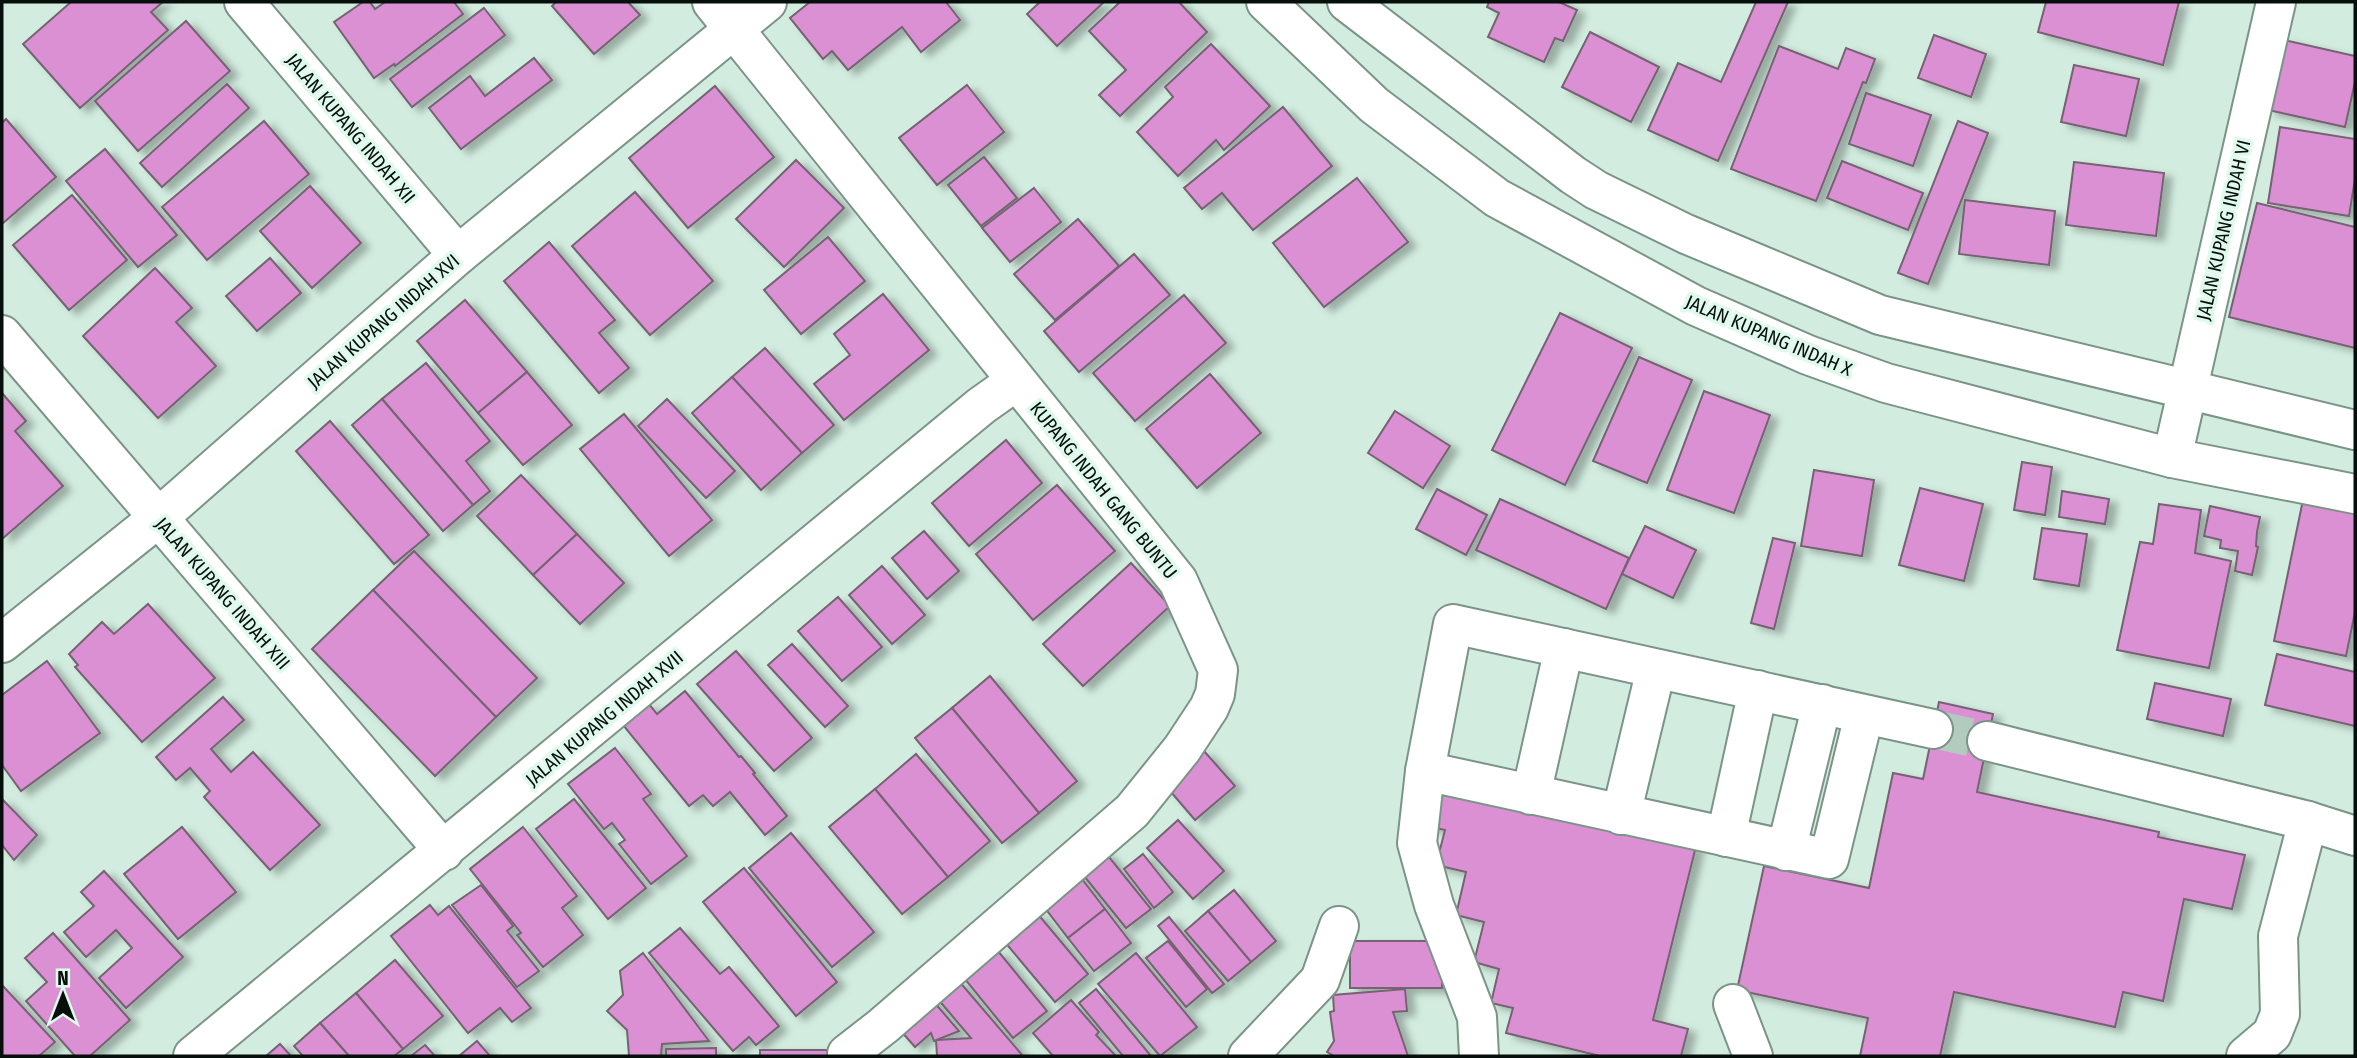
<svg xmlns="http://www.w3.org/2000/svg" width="2357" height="1058" viewBox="0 0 2357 1058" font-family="'Fira Sans Condensed',sans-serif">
	<defs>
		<filter id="shadow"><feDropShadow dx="8" dy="4.5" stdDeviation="3.5" flood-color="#0004"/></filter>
	</defs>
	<rect width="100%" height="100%" fill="#d2ecdf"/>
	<!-- building -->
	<g fill="#db90d3" stroke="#756272" stroke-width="2" filter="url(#shadow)">
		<polygon points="71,2 163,2 151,12 168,30 80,108 23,44"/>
		<polygon points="363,2 370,2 375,9 385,2 454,2 463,14 395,66 394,64 374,78 334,22"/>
		<polygon points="556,2 628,2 640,15 594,54 552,6"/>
		<polygon points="810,2 946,2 960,20 921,52 902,27 848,70 832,51 823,59 790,18"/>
		<polygon points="1040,2 1104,2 1057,46 1027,14"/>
		<polygon points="1120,2 1179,2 1207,32 1120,116 1099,95 1126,70 1089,31"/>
		<polygon points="1489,2 1559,2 1577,10 1563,41 1555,38 1544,62 1488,37 1499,13 1487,7"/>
		<polygon points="1756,2 1788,2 1718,161 1648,130 1678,63 1721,82"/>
		<polygon points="2046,2 2179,2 2163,65 2038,32"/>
		<polygon points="484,8 505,35 412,107 390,79"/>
		<polygon points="186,21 230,71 138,151 95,101"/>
		<polygon points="1590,32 1659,67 1631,122 1562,87"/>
		<polygon points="1934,35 1986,54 1971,97 1918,78"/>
		<polygon points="2284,40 2355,56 2355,82 2345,127 2268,110"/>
		<polygon points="1211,44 1270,106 1224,150 1216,140 1178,176 1137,132 1173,97 1165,87"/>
		<polygon points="1779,46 1838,69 1846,48 1875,59 1866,83 1863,82 1816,201 1731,169"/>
		<polygon points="534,58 552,80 461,149 429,108 470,76 485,96"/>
		<polygon points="2074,65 2139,79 2126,136 2061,122"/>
		<polygon points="227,84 249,108 162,187 140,163"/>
		<polygon points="967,85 1004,132 937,185 899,138"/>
		<polygon points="715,86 774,157 688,228 629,158"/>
		<polygon points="1866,93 1931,115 1913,166 1849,144"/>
		<polygon points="1283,107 1332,166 1253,230 1222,193 1202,209 1184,188"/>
		<polygon points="6,119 56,177 2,224 2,123"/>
		<polygon points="264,121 309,174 207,260 162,207"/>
		<polygon points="1958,121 1988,133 1928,284 1898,273"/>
		<polygon points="2280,127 2355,139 2355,179 2349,216 2268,203"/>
		<polygon points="105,149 177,235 138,267 66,181"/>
		<polygon points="984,157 1017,198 981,226 948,185"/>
		<polygon points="796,160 844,208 784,267 736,219"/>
		<polygon points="1842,161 1923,193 1908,230 1827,198"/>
		<polygon points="2074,162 2164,173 2156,236 2066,225"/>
		<polygon points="1357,178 1408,242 1324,307 1273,243"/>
		<polygon points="310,186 361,243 312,288 260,231"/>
		<polygon points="1034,188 1061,222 1010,262 982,228"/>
		<polygon points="635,192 713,281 650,335 572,246"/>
		<polygon points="72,195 127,260 69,310 13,245"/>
		<polygon points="1965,200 2055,211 2049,265 1959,254"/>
		<polygon points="2257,203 2355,227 2355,348 2229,317"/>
		<polygon points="1078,219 1119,266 1055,320 1014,274"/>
		<polygon points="828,237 865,281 801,334 764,290"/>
		<polygon points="549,242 615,320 599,333 629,368 599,393 504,281"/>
		<polygon points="1134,254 1170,295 1079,372 1044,331"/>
		<polygon points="270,258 301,293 257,331 226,296"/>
		<polygon points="155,268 192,308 176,322 216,366 158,418 83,336"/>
		<polygon points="883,294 929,350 844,420 814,384 850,355 834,334"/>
		<polygon points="1184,295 1226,343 1135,421 1093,373"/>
		<polygon points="465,300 527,372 478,413 417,341"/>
		<polygon points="1560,313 1632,348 1565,485 1492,450"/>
		<polygon points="765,348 834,425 802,453 732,377"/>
		<polygon points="1639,357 1692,380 1647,483 1593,461"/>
		<polygon points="426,363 490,441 466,461 490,491 473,505 382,399"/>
		<polygon points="527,372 572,425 523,465 478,413"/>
		<polygon points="1210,374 1261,433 1197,488 1146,429"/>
		<polygon points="732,377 802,453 761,490 692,413"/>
		<polygon points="1704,391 1770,415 1734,513 1667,490"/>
		<polygon points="2,393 26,421 15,431 63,486 2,539"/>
		<polygon points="382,399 473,505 443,531 352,425"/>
		<polygon points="667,399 735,471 706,498 638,426"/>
		<polygon points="1395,411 1450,446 1423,488 1368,453"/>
		<polygon points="624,414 712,520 669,556 580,449"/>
		<polygon points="330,421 429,535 394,564 296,451"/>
		<polygon points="1006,440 1042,483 969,546 932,503"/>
		<polygon points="2022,462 2052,467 2045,515 2014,510"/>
		<polygon points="1814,470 1874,480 1862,556 1801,546"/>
		<polygon points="521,475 577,534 533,575 477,516"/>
		<polygon points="1057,485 1115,551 1033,620 976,554"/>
		<polygon points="1920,488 1983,504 1964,581 1899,565"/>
		<polygon points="1437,489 1487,515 1466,555 1416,529"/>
		<polygon points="2305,490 2355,500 2355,612 2346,656 2274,641"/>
		<polygon points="2062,491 2109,499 2105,524 2059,517"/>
		<polygon points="1500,499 1629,558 1606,609 1476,550"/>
		<polygon points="2159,504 2201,510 2195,553 2231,561 2209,668 2117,650 2140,542 2153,544"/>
		<polygon points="2210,506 2260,517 2257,532 2256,546 2258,547 2252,575 2235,571 2238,551 2220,548 2221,540 2204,536"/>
		<polygon points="1645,526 1696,550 1673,598 1622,574"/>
		<polygon points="2042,528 2087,534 2079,586 2034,579"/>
		<polygon points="924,531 959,571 927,599 892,558"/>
		<polygon points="577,534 624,583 580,624 533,575"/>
		<polygon points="1773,538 1795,543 1774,629 1751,623"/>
		<polygon points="414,551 537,678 496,717 373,590"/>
		<polygon points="1131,563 1170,606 1083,686 1043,644"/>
		<polygon points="882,566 925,615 892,644 849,595"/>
		<polygon points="373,590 496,717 435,776 312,649"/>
		<polygon points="838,597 882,647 842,681 798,631"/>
		<polygon points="148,604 215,678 142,742 75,667 78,665 69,654 102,622 114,634"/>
		<polygon points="792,644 848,706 825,727 768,665"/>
		<polygon points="736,651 812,738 774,771 697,684"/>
		<polygon points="2277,654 2355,672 2355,726 2265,705"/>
		<polygon points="47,661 100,733 21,791 2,765 2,695"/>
		<polygon points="990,676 1077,781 1039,813 952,708"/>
		<polygon points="2155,683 2231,699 2223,736 2147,719"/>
		<polygon points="685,691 739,757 741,756 755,773 753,774 787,816 765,835 730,792 713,806 703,795 689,806 623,725 649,704 657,714"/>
		<polygon points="223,697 244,720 211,749 231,772 253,752 320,825 270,870 204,797 210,791 190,768 176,780 156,757"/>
		<polygon points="1939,702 1993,714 1977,792 2159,832 2158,837 2245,855 2232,909 2184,899 2163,1001 2123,992 2115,1027 1954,992 1940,1056 1860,1056 1868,1018 1737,990 1764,866 1869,888 1893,773 1923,779"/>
		<polygon points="952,708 1039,813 1002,843 915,738"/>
		<polygon points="615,748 651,794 643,799 687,856 651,884 619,844 625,840 612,823 604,829 568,784"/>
		<polygon points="1204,751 1235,786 1195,820 1165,785"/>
		<polygon points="916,754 990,841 948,877 875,789"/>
		<polygon points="1437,784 1696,846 1653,1020 1688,1029 1681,1056 1600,1056 1506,1033 1513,1008 1491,1003 1499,969 1474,962 1484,922 1456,915 1466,872 1436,865 1445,830 1427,826"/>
		<polygon points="875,789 948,877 902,914 829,827"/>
		<polygon points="2,799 37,835 14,860 2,845"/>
		<polygon points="574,799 646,888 608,919 536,829"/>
		<polygon points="1178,820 1224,871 1193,899 1147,848"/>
		<polygon points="182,827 236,892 178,939 124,874"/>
		<polygon points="523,827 577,896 562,908 583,935 543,967 517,935 521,933 470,869"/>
		<polygon points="791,833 874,932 832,967 749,868"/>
		<polygon points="1105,852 1151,909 1126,928 1080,871"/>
		<polygon points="1143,854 1173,892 1154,908 1124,869"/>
		<polygon points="744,868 837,982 796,1016 703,902"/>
		<polygon points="1075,870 1105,909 1068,938 1038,899"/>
		<polygon points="104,871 183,957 126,1008 99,978 132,948 116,930 86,957 64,932 94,906 81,892"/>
		<polygon points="481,885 513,926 507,931 539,971 517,987 452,905"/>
		<polygon points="1234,890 1276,941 1251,962 1208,911"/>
		<polygon points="430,905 438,915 449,906 531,1008 512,1022 500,1008 468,1033 391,936"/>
		<polygon points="1105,909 1131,943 1094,971 1068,938"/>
		<polygon points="1208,911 1251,962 1228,981 1185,931"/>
		<polygon points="1037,913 1088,974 1055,1002 1004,941"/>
		<polygon points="1169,917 1224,984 1212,993 1158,926"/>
		<polygon points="680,928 720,974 729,967 779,1026 756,1045 749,1037 733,1051 649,953"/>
		<polygon points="53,933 130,1020 90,1056 75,1056 26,1001 47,982 25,958"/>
		<polygon points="1168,941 1207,989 1186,1007 1146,958"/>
		<rect x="1350" y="941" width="92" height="47"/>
		<polygon points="998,951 1047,1011 1013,1038 964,978"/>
		<polygon points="643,953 709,1041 662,1044 661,1056 629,1056 627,1030 607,1011 623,995 620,971"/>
		<polygon points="1136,953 1197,1027 1160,1056 1098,984"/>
		<polygon points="395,960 443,1016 403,1049 356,993"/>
		<polygon points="958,980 1023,1056 937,1056 936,1040 971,1038 937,998"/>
		<polygon points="2,985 55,1042 39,1056 2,1056"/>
		<polygon points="1096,989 1151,1056 1123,1056 1079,1003"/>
		<polygon points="1405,989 1407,1011 1393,1012 1408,1056 1334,1056 1327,1052 1334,1041 1330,1012 1334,1011 1333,995"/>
		<polygon points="356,993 403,1049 394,1056 349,1056 320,1023"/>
		<polygon points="927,994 959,1031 934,1041 931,1033 915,1047 894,1023"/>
		<polygon points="1071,1000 1099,1032 1096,1035 1116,1056 1053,1056 1033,1033"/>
		<polygon points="320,1023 349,1056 303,1056 294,1046"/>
		<polygon points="477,1041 490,1056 459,1056"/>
		<polygon points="280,1044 291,1056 266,1056"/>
		<polygon points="425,1045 435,1056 411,1056"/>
		<polygon points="716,1048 716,1056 666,1056 666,1049"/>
		<rect x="760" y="1050" width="67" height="6"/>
	</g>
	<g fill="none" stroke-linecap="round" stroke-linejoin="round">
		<!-- minor-tunnel -->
		<polyline stroke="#b3cbbf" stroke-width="38" stroke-dasharray="38 19" stroke-linecap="butt" points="1933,729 1987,741"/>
		<!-- minor casing -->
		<g stroke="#7b9487" stroke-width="42">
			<g id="minor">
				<polyline points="244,2 458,255"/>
				<polyline points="712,2 1178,581 1218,670 1215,694 1209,708 1182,749 1132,811 883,1026 847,1054"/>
				<polyline points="1266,2 1374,105 1497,198 1696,306 1808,355 1886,383 2172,458 2355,494"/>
				<polyline points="1347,2 1573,175 1596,190 1686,234 1880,315 2355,430"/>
				<polyline points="2,335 444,851"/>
				<polyline points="2172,458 2276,2"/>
				<polyline points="2,643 158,518 458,255 767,2"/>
				<polyline points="1987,741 2308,821"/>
				<polyline points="1425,771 1453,624 1933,729"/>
				<polyline points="1531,795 1564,648"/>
				<polyline points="1621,815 1656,669"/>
				<polyline points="1726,837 1758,690"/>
				<polyline points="1786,851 1822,704"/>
				<polyline points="1733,1004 1753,1056"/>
				<polyline points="193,1056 981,406 1016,381"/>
				<polyline points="1248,1056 1320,980 1339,926"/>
				<polyline points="1479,1056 1477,1017 1434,905 1417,843 1425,771 1829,859 1864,715"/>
				<polyline points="2246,1056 2272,1034 2280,1014 2278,936 2308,821 2355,836"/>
			</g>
		</g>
		<!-- minor -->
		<use href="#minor" stroke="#fff" stroke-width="38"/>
	</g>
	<g text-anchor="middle" stroke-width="7" stroke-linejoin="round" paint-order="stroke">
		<!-- street labels -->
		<g font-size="19" fill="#060f0b" stroke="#dffaec">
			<text transform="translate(351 128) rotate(50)" y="7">JALAN KUPANG INDAH XII</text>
			<text transform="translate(2223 230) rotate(-77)" y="7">JALAN KUPANG INDAH VI</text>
			<text transform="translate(383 321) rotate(-41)" y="7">JALAN KUPANG INDAH XVI</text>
			<text transform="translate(1769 335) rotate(23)" y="7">JALAN KUPANG INDAH X</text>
			<text transform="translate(1104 490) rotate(51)" y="7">KUPANG INDAH GANG BUNTU</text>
			<text transform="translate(223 593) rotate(49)" y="7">JALAN KUPANG INDAH XIII</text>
			<text transform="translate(604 718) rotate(-40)" y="7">JALAN KUPANG INDAH XVII</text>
		</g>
	</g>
	<!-- border -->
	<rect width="2357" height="1058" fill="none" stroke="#060f0b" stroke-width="7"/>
	<!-- north arrow -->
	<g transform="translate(63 995)" stroke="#dffaec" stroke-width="5" paint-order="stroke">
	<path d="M0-5L12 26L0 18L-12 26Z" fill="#060f0b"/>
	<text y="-10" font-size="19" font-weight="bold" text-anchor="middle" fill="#060f0b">N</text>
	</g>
</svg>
